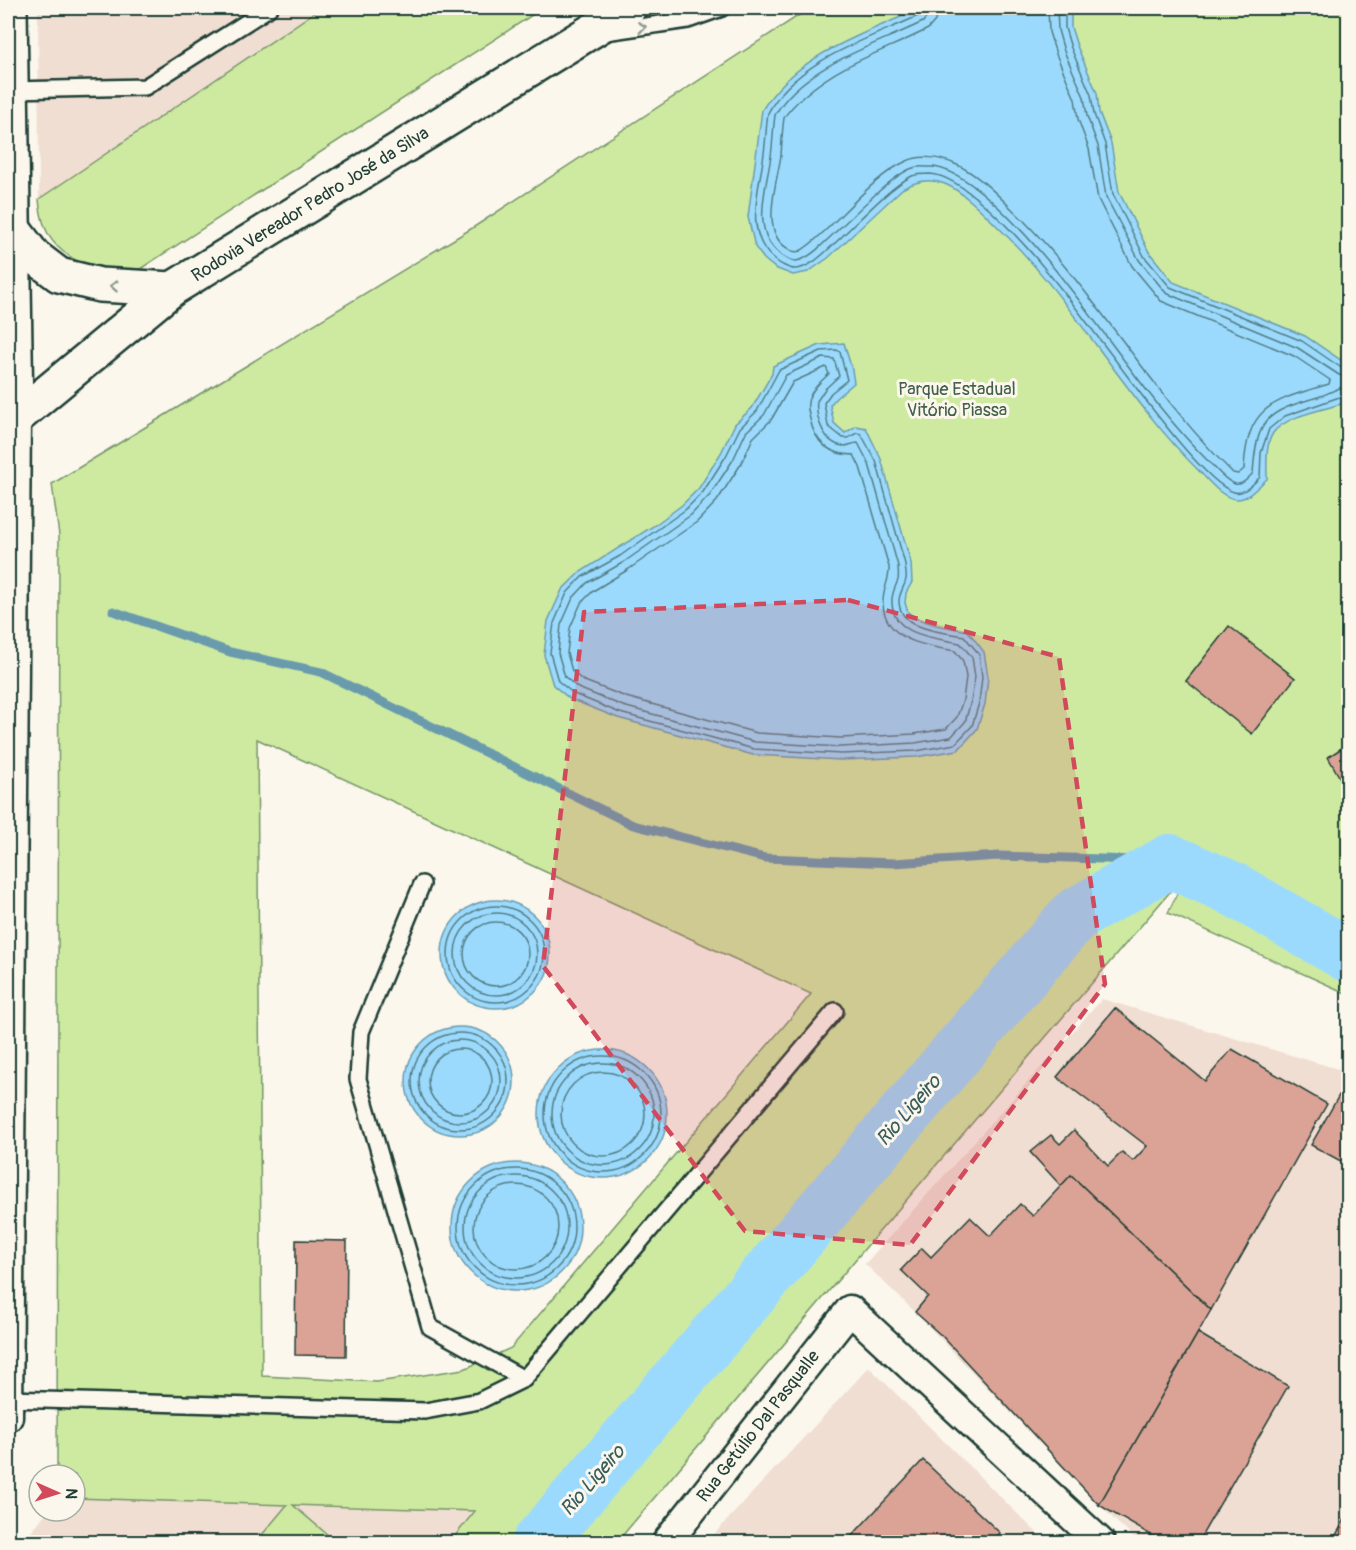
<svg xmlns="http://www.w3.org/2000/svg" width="1356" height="1550" viewBox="0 0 1356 1550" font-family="Pangolin,sans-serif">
	<rect width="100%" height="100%" fill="#fbf7ec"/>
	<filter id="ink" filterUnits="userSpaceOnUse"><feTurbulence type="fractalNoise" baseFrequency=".0167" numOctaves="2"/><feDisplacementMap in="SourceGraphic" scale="12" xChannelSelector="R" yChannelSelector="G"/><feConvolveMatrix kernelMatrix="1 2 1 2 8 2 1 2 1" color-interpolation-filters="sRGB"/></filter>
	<g filter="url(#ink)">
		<!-- built -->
		<g fill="#f1ded2">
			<polygon points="38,8 321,8 39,199"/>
			<polygon points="1102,999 1348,1072 1348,1542 1138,1542 1099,1505 915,1312 865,1264"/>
			<polygon points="869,1367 1046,1542 707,1542"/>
			<polygon points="75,1498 476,1510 450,1542 24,1542 47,1511 75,1511"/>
		</g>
		<!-- green -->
		<g fill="#ceeaa1" stroke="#76946a" stroke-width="1.5" fill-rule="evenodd">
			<path d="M321,8h222l-406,263c-11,1 -22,3 -33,3 -5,-1 -12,-5 -17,-8 -32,-15 -45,-31 -48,-67z"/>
			<path d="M810,8h538v986l-180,-81 19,-41 -332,388 -238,282h-167l25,-31 -182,-6 43,37h-80l31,-37 -212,-7v-23h-18l2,-940 -7,-51 422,-257zM257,739l554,255 -300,354 -47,21 -87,13 -115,-6z"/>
		</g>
		<!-- water -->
		<g fill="#9cdafd" stroke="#6a9bad" stroke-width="1.5">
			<path d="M921,8h150v19l6,19 20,47 2,19 12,31 8,49 30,60 24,30 132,54 43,29v33l-7,6c-19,6 -56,12 -68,29 -8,12 -6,32 -6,46 -9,7 -18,20 -30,20 -14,0 -27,-17 -36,-26 -77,-76 -128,-174 -206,-249 -13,-13 -33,-33 -50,-40 -17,-6 -28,-3 -43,5l-74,69 -20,14 -15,3 -18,-7 -11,-9 -9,-12 -7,-30 14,-107c34,-56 103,-76 159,-102z"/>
			<polygon points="844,343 852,370 854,383 836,398 830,405 834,423 845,433 856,426 866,428 881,459 911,563 912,582 906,593 905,603 908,612 915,618 936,625 968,631 984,652 988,677 985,704 977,729 958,750 916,757 841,760 753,755 618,718 570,699 553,685 544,655 548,621 562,590 579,573 655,525 682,505 699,488 721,453 735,424 752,408 772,374 773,366 820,345"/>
			<circle cx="496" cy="954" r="54"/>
			<circle cx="460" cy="1081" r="54"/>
			<circle cx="603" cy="1114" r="64"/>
			<circle cx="516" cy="1227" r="64"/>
		</g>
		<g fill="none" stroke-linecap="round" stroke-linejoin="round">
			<!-- shore -->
			<g stroke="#517c84" stroke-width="1.5">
				<path d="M922,8l-1,4 -3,4c-50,23 -123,45 -150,97 -2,13 -2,27 -4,40 -4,36 -22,80 11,107 5,4 14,9 20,9 15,-1 28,-15 38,-24 21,-19 55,-57 79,-69 5,-2 12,-2 18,-2 33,2 84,59 105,83 22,26 42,52 62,79 24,30 105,147 137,156 10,3 20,-9 26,-15l1,-24 8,-24 16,-13 63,-22"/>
				<path d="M929,8l-1,7 -5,7c-47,23 -121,44 -148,93 -2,14 -2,28 -4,41 -4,30 -21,76 9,98 4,3 11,7 16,7 11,-1 23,-13 30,-20 19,-17 66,-67 87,-73 5,-2 12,-1 18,-1 36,1 89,61 112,88 58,68 104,146 168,209 7,7 14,17 24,20 7,2 13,-6 18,-11 4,-55 13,-61 65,-76 10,-3 20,-10 30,-11"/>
				<path d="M938,8l-3,13 -7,8c-44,23 -84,32 -123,66 -8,7 -16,14 -21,23 -2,13 -2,24 -3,37 -3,25 -22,76 6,93 4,3 8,5 13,3 10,-5 19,-15 28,-23 22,-21 52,-56 79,-67 14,-7 34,-3 48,3 20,8 42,30 57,45 83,80 138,183 221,264l5,1 6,-5c3,-65 30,-68 85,-85l1,-4 -36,-24 -133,-55 -29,-35 -34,-67 -9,-50 -11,-30 -3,-20 -19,-45 -7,-22 -1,-24"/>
				<polyline points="1057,8 1058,30 1064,51 1084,97 1087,116 1098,146 1106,197 1139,260 1166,293 1298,348 1339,375 1348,377"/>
				<polyline points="1065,8 1065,28 1071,48 1091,95 1094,114 1105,144 1113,194 1144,256 1170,287 1302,341 1343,369 1348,370"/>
				<path d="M837,350l3,2 7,28 -16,13 -7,10 4,23 15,12h5l9,-5 4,1 15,27 29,103c0,5 2,10 1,15 -1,8 -7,13 -7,22 0,29 44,31 65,35l15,18 3,23 -3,26 -7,23 -17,18 -39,7 -75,3 -87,-5 -134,-36 -46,-19 -16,-13 -8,-28 4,-30 13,-30 15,-16 38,-21 65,-46 18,-18 23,-36 14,-28 17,-17 22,-41 42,-19z"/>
				<path d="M823,358l11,1 5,17 -14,13 -8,12c-2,16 7,44 27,45 5,0 9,-3 14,-3l11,21 29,102c0,4 1,10 0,14 -3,8 -7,14 -6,23 1,33 44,35 68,40l12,14 3,20 -4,24 -6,21 -14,15 -36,6 -74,4 -86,-5 -132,-36 -45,-18 -13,-11 -7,-24 3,-28 12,-27 14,-15 37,-21 67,-47 19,-20 23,-35 13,-28 18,-17 22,-40z"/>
				<path d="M826,367l3,7c-7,6 -15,13 -19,22 -4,7 -2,15 0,23 5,24 19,36 44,36l6,12 29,100c1,13 -7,23 -6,37 2,37 44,42 72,47l8,10 3,16 -3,23 -6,17 -11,12 -32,5 -73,4 -84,-5 -131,-36 -44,-17 -10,-9 -5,-18 3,-25 11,-25 12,-12 36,-22 68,-47 20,-21 24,-37 12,-26 18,-18 22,-38z"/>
				<circle cx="496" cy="954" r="48"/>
				<circle cx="496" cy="954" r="41"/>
				<circle cx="496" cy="954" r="32"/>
				<circle cx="460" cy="1081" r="48"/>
				<circle cx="460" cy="1081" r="41"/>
				<circle cx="460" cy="1081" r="32"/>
				<circle cx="603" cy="1114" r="58"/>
				<circle cx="603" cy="1114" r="51"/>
				<circle cx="603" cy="1114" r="42"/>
				<circle cx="516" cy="1227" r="58"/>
				<circle cx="516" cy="1227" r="51"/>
				<circle cx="516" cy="1227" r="42"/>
			</g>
			<!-- stream -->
			<polyline stroke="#6a9bad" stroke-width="9" points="113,611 230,652 321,672 633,825 765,858 894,863 999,856 1170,861"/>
			<!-- river -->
			<polyline stroke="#9cdafd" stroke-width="54" points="539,1542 1075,915 1170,861 1231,888 1348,955"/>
		</g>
		<!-- building -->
		<g fill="#dba396" stroke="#1f3d34" stroke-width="1.5">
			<polygon points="1229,626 1295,678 1252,734 1186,681"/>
			<polygon points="1348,744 1348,792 1328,757"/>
			<polygon points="1115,1008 1205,1081 1232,1049 1327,1104 1211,1310 1071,1175 1061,1186 1030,1152 1051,1135 1060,1144 1074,1130 1108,1166 1122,1152 1133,1161 1147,1146 1057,1077"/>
			<polygon points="1346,1083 1348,1084 1348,1165 1311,1145"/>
			<polygon points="1071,1175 1211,1310 1099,1505 943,1337 915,1312 928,1296 901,1270 922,1248 931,1257 970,1217 990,1236 1020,1204 1033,1216"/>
			<polygon points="296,1240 347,1241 346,1356 295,1355"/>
			<polygon points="1198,1333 1288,1386 1198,1542 1163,1542 1099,1505"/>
			<polygon points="923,1460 1000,1533 991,1542 846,1542"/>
			<polygon points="1348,1514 1348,1542 1332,1542"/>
		</g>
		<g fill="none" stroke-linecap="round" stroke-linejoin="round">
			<!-- lane casing -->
			<g stroke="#1f3d34" stroke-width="20">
				<g id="lane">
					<polyline points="605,32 688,20 722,8"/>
					<polyline points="11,90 145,87 269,8"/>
					<polyline points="422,884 361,1032 358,1079 430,1327 524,1379"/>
					<polyline points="8,1399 425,1411 479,1401 524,1379 835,1011"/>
				</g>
			</g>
			<!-- street casing -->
			<g stroke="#1f3d34" stroke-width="33">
				<g id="street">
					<polyline points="8,1417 16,418"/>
					<polyline points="667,1542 850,1310 1100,1542"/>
				</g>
			</g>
			<!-- secondary casing -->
			<g stroke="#1f3d34" stroke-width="38">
				<g id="secondary">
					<polyline points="10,8 16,418"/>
					<polyline points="12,227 34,256 59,275 100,285 172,289"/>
					<polyline points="8,423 16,418 172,289 629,8"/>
				</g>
			</g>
			<!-- lane -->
			<use href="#lane" stroke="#fbf7ec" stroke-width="15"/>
			<!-- street -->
			<use href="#street" stroke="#fbf7ec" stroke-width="28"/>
			<!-- secondary -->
			<use href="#secondary" stroke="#fbf7ec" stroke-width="33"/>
		</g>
		<!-- one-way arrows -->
		<defs><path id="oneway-chevron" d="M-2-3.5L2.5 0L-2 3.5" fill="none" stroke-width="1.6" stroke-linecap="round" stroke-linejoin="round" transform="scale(1.5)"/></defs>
		<g stroke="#8d9a90">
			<use href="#oneway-chevron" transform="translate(642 27) rotate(-8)"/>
			<use href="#oneway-chevron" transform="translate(114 286) rotate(-176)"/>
		</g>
	</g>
	<!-- marked area -->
	<path fill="#d1495b" fill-opacity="0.2" stroke="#d1495b" stroke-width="4.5" stroke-dasharray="12 8" stroke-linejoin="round" d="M848,600l211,57 46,327 -195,261 -165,-14 -202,-265 41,-354z"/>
	<g text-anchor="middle" stroke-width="6" stroke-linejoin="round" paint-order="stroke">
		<!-- street labels -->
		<g font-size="18" fill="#1f3d34" stroke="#fbf7ec">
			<text transform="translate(310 204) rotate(-32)" y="6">Rodovia Vereador Pedro José da Silva</text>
			<text transform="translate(758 1426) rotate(-52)" y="6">Rua Getúlio Dal Pasqualle</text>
		</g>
		<!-- park labels -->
		<g font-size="18" fill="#42604a" stroke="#fbf7ec">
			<text x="957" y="395">Parque Estadual<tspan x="957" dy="21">Vitório Piassa</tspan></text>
		</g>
		<!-- water labels -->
		<g font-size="20" font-style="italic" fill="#385c5c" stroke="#fbf7ec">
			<text transform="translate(908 1110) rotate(-49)" y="7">Rio Ligeiro</text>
			<text transform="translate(592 1480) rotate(-49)" y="7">Rio Ligeiro</text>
		</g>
	</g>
	<!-- margin -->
	<rect width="1356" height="1550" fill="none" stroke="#fbf7ec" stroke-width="30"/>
	<rect x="15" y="15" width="1326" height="1520" fill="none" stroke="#1f3d34" stroke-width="2" filter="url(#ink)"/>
	<!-- north arrow -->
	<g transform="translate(57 1493) rotate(93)"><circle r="28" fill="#fbf7ec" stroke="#a3ada2" stroke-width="1.5"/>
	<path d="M0-4.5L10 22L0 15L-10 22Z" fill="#d1495b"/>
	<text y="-9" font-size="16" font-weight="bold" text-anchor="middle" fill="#1f3d34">N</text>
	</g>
</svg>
